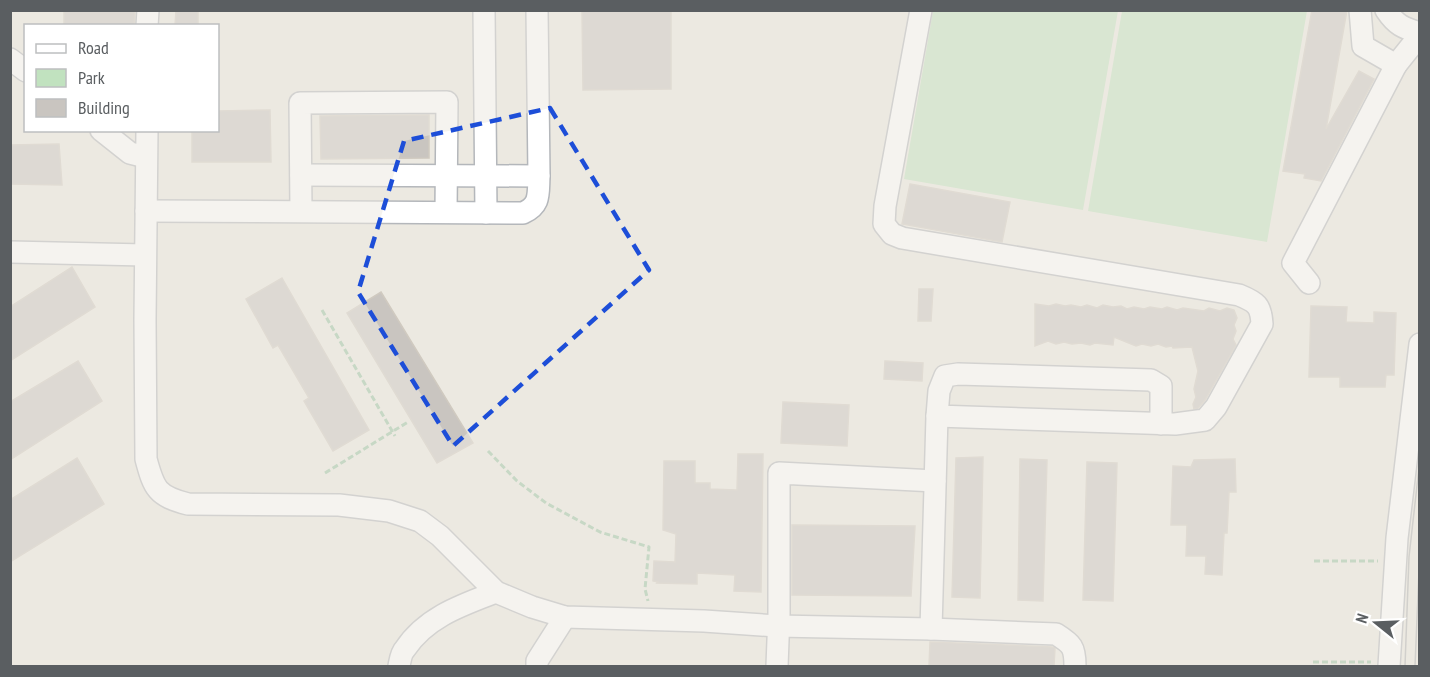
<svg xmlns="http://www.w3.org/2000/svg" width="1430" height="677" viewBox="0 0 1430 677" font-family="'PT Sans Narrow',sans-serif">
	<rect width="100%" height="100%" fill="#ece9e1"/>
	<!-- green -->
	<g fill="#c1e2bf">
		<polygon points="933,11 1118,11 1083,210 904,179"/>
		<polygon points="1122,11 1307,11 1267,242 1088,211"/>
	</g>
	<!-- building -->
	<g fill="#c9c5c0" stroke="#d0cac0" stroke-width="1.5">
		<polygon points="64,10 135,10 134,26 64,26"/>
		<polygon points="176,10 198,10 198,26 175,26"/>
		<polygon points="582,10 671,10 671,89 583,90"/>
		<polygon points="1312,10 1347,10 1326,129 1359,71 1374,79 1321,181 1304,178 1305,174 1283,171"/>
		<polygon points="270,110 271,162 192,162 192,130 218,130 218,111"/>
		<polygon points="429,115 429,158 321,159 320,116"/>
		<polygon points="59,144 62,185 10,184 10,145"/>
		<polygon points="910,184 1010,202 1002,242 902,224"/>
		<polygon points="72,267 95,307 10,361 10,307"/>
		<polygon points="282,278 369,430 333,451 304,401 309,398 278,345 273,348 246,299"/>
		<polygon points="919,289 933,289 931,321 918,321"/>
		<polygon points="381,292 473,443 437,463 347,313"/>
		<polygon points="1035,304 1049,306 1056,304 1065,306 1071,305 1081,307 1087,305 1097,308 1103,305 1113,307 1121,306 1127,309 1134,307 1144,309 1150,307 1162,309 1167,307 1177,310 1183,308 1204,311 1209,308 1220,311 1227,308 1234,310 1237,318 1234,325 1236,331 1233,339 1236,345 1205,400 1198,408 1194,409 1193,404 1196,397 1194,389 1198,371 1192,347 1173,348 1172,346 1166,347 1158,344 1151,346 1142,344 1136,346 1114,337 1113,345 1095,343 1090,345 1081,343 1072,344 1064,342 1056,344 1048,341 1035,346"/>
		<polygon points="1311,306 1347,307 1346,322 1374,323 1374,312 1396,313 1394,375 1386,375 1385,387 1340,387 1340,377 1309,377"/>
		<polygon points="78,361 102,401 10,460 10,402"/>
		<polygon points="885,361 923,363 922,381 884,379"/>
		<polygon points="783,402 849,405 847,446 781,443"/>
		<polygon points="738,454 763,454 761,592 734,591 735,575 697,573 697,584 657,583 658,582 653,581 654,561 675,562 676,534 663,530 664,461 695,461 695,483 710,483 710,489 737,490"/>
		<polygon points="983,457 980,598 952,597 956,458"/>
		<polygon points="77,458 104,504 10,562 10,500"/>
		<polygon points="1020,459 1047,460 1043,601 1018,600"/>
		<polygon points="1235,459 1236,492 1229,492 1227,533 1224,533 1222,575 1205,574 1206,556 1186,556 1187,525 1171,525 1173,466 1191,467 1194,460"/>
		<polygon points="1087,462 1117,463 1113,601 1083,600"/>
		<polygon points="792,525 915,526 911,596 792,595"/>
		<polygon points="930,642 1052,647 1055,648 1054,666 929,666"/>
	</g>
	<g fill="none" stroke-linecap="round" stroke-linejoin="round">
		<!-- minor casing -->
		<g stroke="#b4b7bb" stroke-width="24">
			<g id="minor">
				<polyline points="484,10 486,213"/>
				<path d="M921,10l-36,196 -1,18 8,10 10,4 337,57c17,7 22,10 23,29l-46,83 -11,13 -30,4 -238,-8 2,-25 6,-15 13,-2 193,6 10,6v38"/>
				<polyline points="1360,10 1363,46 1396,65 1420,35"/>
				<path d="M1386,10c10,15 17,18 34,23"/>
				<polyline points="147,26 148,10"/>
				<polyline points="10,59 26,71"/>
				<polyline points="101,130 130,153 146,157"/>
				<path d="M147,130l-2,190 1,139c8,30 11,37 42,45l151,1 50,6 31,10 20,15 56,56 36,15 33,10 139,4 73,5 154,3 125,5c16,10 19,13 19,32"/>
				<polyline points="301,175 539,176"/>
				<path d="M146,211l377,2c18,-8 15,-19 16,-37l-2,-166"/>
				<polyline points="301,211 300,103 447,102 446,212"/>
				<polyline points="10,252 145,255"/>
				<polyline points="1309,283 1293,263 1396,65"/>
				<polyline points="931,629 937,416"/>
				<path d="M399,666c1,-5 2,-13 6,-17 21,-32 57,-44 91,-57"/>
				<polyline points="537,666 537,661 565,617"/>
				<polyline points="777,666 779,614 779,473 935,481"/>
				<polyline points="1389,666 1397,538 1420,344"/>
			</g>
		</g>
		<!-- path -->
		<g stroke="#99c3a2" stroke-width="3" stroke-dasharray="6 3" stroke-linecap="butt">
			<polyline points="322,310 395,436"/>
			<polyline points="488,451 517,481 546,503 600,532 649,547 645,589 648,601"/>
			<polyline points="325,473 408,422"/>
			<polyline points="1314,561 1378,561"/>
			<polyline points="1313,662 1371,662"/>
		</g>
		<!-- minor -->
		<use href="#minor" stroke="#fff" stroke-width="21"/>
		<!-- tram -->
		<g stroke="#b0b1b1" stroke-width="1.5">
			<polyline points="1405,666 1409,557 1420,459"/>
			<polyline points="1415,666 1420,547"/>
		</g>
	</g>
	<!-- marked area -->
	<path d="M0 0H1430V677H0ZM550,108l99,162 -196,176 -95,-154 46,-151z" fill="#ece9e1" fill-opacity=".55" fill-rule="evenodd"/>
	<path fill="none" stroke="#1d4ed8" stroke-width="4.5" stroke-dasharray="12 8" stroke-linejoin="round" d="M550,108l99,162 -196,176 -95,-154 46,-151z"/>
	<!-- border -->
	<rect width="1430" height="677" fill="none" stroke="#5a5e61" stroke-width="24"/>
	<!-- legend -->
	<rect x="24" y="24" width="195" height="108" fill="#ffffff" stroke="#bdbfc0" stroke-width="1.5"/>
	<rect x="36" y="44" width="30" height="9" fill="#ffffff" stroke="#bdbfc0" stroke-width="1.5"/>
	<text x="78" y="54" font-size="18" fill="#5a5e61">Road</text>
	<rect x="36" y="69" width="30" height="18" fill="#c1e2bf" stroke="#bdbfc0" stroke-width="1.5"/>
	<text x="78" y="84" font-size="18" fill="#5a5e61">Park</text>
	<rect x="36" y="99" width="30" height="18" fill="#c9c5c0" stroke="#bdbfc0" stroke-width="1.5"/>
	<text x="78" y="114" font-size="18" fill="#5a5e61">Building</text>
	<!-- north arrow -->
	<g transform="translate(1376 623) rotate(288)" stroke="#ffffff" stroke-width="4.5" paint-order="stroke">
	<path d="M0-4.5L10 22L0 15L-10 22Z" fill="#5a5e61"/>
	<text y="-9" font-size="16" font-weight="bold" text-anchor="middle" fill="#5a5e61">N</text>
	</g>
</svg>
